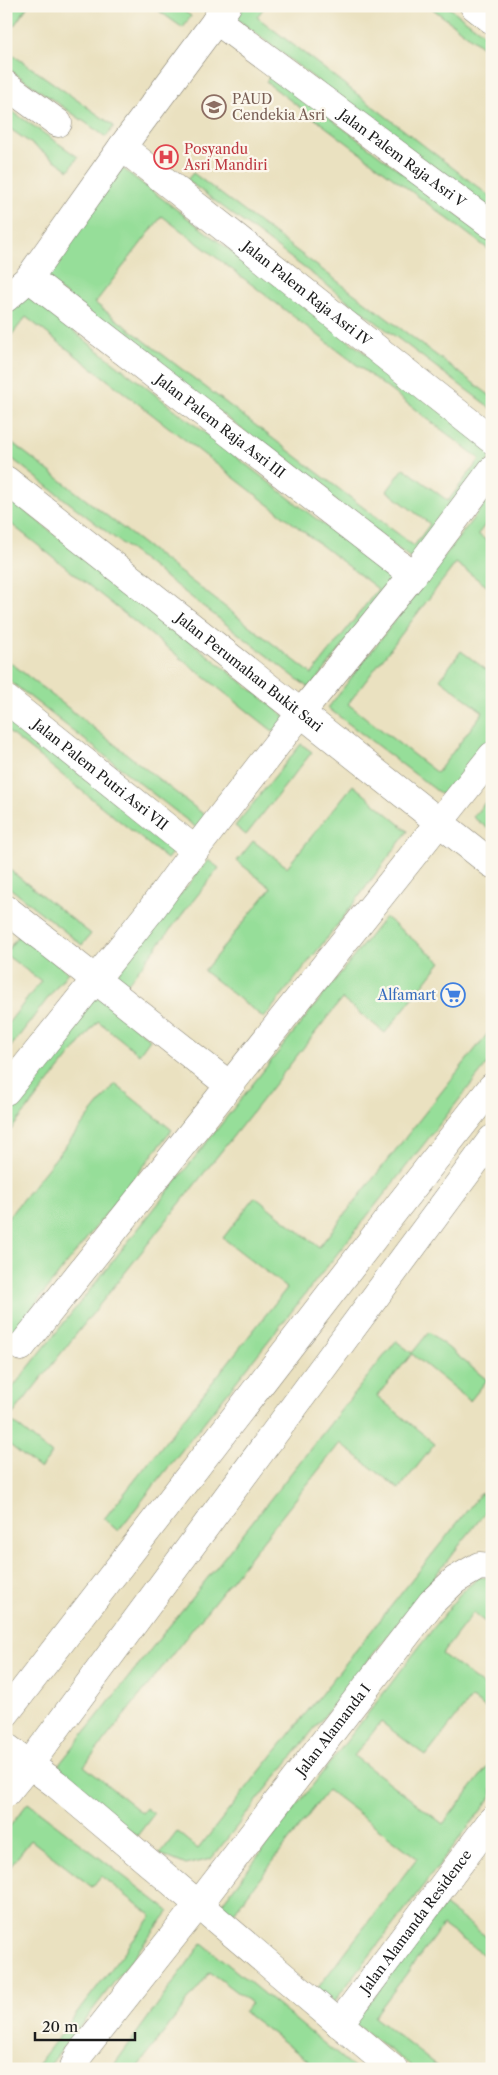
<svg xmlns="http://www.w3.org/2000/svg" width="498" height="2075" viewBox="0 0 498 2075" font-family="'Libre Caslon Text',serif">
	<rect width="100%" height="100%" fill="#fbf7ec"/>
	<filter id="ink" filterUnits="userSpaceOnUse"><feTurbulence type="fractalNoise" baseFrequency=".02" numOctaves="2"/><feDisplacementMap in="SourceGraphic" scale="10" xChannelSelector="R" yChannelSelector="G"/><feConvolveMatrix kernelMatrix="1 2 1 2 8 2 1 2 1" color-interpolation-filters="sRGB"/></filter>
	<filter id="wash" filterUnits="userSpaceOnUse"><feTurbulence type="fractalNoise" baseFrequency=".0096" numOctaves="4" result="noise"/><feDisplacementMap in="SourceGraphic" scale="20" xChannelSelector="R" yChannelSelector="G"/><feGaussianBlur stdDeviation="1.12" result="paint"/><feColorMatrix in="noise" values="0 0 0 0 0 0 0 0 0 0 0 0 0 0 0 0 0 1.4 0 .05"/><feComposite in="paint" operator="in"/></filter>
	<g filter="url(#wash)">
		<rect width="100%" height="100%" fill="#eae1c0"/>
		<!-- green -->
		<g fill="#96de99" stroke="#597d5a" fill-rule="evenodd">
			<polygon points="6,6 28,6 6,37"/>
			<polygon points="152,6 177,6 191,16 183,28"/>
			<polygon points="245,6 265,6 257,17 492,198 492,215 236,18"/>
			<polygon points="429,6 447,6 492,40 492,54"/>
			<polygon points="6,50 114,126 106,137 6,67"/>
			<polygon points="271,74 492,240 492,252 266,82"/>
			<polygon points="6,107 78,157 69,170 6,126"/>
			<path d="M122,168l370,282v6l-79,104 -373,-285zM162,216l318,243 -32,42 -44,-33 -17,23 43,33 -16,22 -319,-243z"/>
			<polygon points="193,173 492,397 492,409 187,180"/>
			<polygon points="24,293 394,579 310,689 6,454 6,438 312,674 378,589 26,317 6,342 6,316"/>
			<polygon points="492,494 492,516 478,534 492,545 492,590 456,563 348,704 437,773 483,712 440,679 461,651 492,674 492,736 445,797 328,708"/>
			<polygon points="6,496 286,717 274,732 6,520"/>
			<polygon points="6,659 207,817 198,829 6,678"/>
			<polygon points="6,715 175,849 167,859 6,730"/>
			<polygon points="301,744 312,752 246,835 235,826"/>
			<polygon points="353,785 408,831 339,923 264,1018 204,971 271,888 237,861 253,841 287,867"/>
			<polygon points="492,794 492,832 473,817"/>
			<polygon points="208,860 219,868 124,988 113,979"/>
			<polygon points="6,867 91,934 82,945 6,885"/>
			<polygon points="385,917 441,962 385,1033 342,999 9,1419 52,1454 40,1469 6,1442 6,1423 9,1419 6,1417 6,1396"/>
			<polygon points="19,935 68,972 6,1053 6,1026 41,981 6,955 6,952"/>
			<polygon points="94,994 150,1039 139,1054 98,1021 6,1136 6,1105"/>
			<polygon points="492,1028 492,1058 118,1531 104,1519 287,1288 223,1238 255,1197 319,1247"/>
			<polygon points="115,1084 172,1130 6,1341 6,1220"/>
			<polygon points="429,1332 487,1380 470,1401 412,1354 377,1396 435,1444 399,1489 340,1443 84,1766 142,1813 146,1808 154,1814 137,1836 54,1771 396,1341 412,1353"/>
			<polygon points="481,1493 492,1504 211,1859 186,1865 160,1854 177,1832 198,1849"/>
			<polygon points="479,1577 492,1578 492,1627 473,1613 442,1654 484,1686 492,1676 492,1713 471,1698 426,1756 381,1722 354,1756 443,1824 492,1761 492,1796 334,2002 317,1989 417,1858 328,1790 228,1920 216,1911 459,1595"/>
			<polygon points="28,1803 169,1911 47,2069 34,2069 152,1916 101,1876 92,1887 31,1840 6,1872 6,1831"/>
			<polygon points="444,1905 492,1941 492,1961 443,1925 374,2017 441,2069 415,2069 354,2023"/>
			<polygon points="202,1943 355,2069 319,2069 244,2012 251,2003 210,1972 136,2069 111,2069"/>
		</g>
	</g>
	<g filter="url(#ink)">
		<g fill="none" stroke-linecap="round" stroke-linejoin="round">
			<!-- street casing -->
			<g stroke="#837e6e" stroke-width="29">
				<g id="street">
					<polyline points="474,6 492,20"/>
					<path id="s1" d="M216,20l276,205"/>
					<polyline points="6,85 58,123"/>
					<path id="s2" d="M122,147l370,293"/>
					<path id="s3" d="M29,278l384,297"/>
					<polyline points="6,298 29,278 122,147 227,6"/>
					<path id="s4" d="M6,480l486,384"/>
					<path id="s5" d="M6,699l189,151"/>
					<polyline points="6,909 229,1085"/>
					<polyline points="6,1091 151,910 195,850 301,713 413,575 492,470"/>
					<polyline points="21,1347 492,756"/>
					<polyline points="6,1713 399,1205 492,1087"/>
					<polyline points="6,1747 56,1784 393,2069"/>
					<polyline points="6,1793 29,1765 492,1139"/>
					<path id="s6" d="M339,2024l153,-204"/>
					<path id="s7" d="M73,2069l6,-14 119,-150 234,-303 23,-22 24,-14 13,1"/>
				</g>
			</g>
			<!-- street -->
			<use href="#street" stroke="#fff" stroke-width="28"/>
		</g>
	</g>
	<!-- icons -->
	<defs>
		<g id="school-ring" transform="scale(1.25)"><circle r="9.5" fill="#fbf7ec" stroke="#8d6e63" stroke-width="1.5"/><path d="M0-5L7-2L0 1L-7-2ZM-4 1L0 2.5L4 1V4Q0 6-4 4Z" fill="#8d6e63"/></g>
		<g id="hospital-ring" transform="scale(1.25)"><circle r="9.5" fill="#fbf7ec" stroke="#e0444e" stroke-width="1.5"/><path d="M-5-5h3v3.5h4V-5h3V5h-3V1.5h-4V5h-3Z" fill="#e0444e"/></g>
		<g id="supermarket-ring" transform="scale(1.25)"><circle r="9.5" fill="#fbf7ec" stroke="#3f7fe0" stroke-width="1.5"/><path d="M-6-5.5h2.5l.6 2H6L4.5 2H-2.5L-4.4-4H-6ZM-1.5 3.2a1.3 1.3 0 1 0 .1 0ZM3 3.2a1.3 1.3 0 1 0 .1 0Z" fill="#3f7fe0"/></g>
	</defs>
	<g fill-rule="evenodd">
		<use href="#school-ring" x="214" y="107"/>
		<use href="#hospital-ring" x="166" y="157"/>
		<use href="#supermarket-ring" x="453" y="995"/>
	</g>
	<g text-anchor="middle" stroke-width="4.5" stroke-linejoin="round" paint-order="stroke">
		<!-- education labels -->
		<g font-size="14" fill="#785e54" stroke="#fbf7ec" text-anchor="start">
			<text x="232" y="104">PAUD<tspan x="232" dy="16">Cendekia Asri</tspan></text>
		</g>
		<!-- health labels -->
		<g font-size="14" fill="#be3a42" stroke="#fbf7ec" text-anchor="start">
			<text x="184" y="154">Posyandu<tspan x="184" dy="16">Asri Mandiri</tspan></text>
		</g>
		<!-- street labels -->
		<g font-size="14" fill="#1c1c1c" stroke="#fbf7ec">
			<text dy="5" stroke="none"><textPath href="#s1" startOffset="232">Jalan Palem Raja Asri V</textPath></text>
			<text dy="5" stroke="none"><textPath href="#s2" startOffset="236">Jalan Palem Raja Asri IV</textPath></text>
			<text dy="5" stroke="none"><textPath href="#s3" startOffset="242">Jalan Palem Raja Asri III</textPath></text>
			<text dy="5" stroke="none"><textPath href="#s4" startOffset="310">Jalan Perumahan Bukit Sari</textPath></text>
			<text dy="5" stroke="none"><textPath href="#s5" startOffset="121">Jalan Palem Putri Asri VII</textPath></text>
			<text dy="5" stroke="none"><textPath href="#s7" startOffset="428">Jalan Alamanda I</textPath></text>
			<text dy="5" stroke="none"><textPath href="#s6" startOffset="128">Jalan Alamanda Residence</textPath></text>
		</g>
		<!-- shop labels -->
		<g font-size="14" fill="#366cbe" stroke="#fbf7ec" text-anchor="end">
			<text x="436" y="1000">Alfamart</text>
		</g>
	</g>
	<!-- margin -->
	<rect width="498" height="2075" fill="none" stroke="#fbf7ec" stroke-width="25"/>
	<!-- scale -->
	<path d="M35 2032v8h100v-8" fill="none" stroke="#1c1c1c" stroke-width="2.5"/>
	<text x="42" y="2032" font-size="15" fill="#1c1c1c" stroke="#fbf7ec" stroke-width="4" paint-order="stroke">20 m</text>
</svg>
